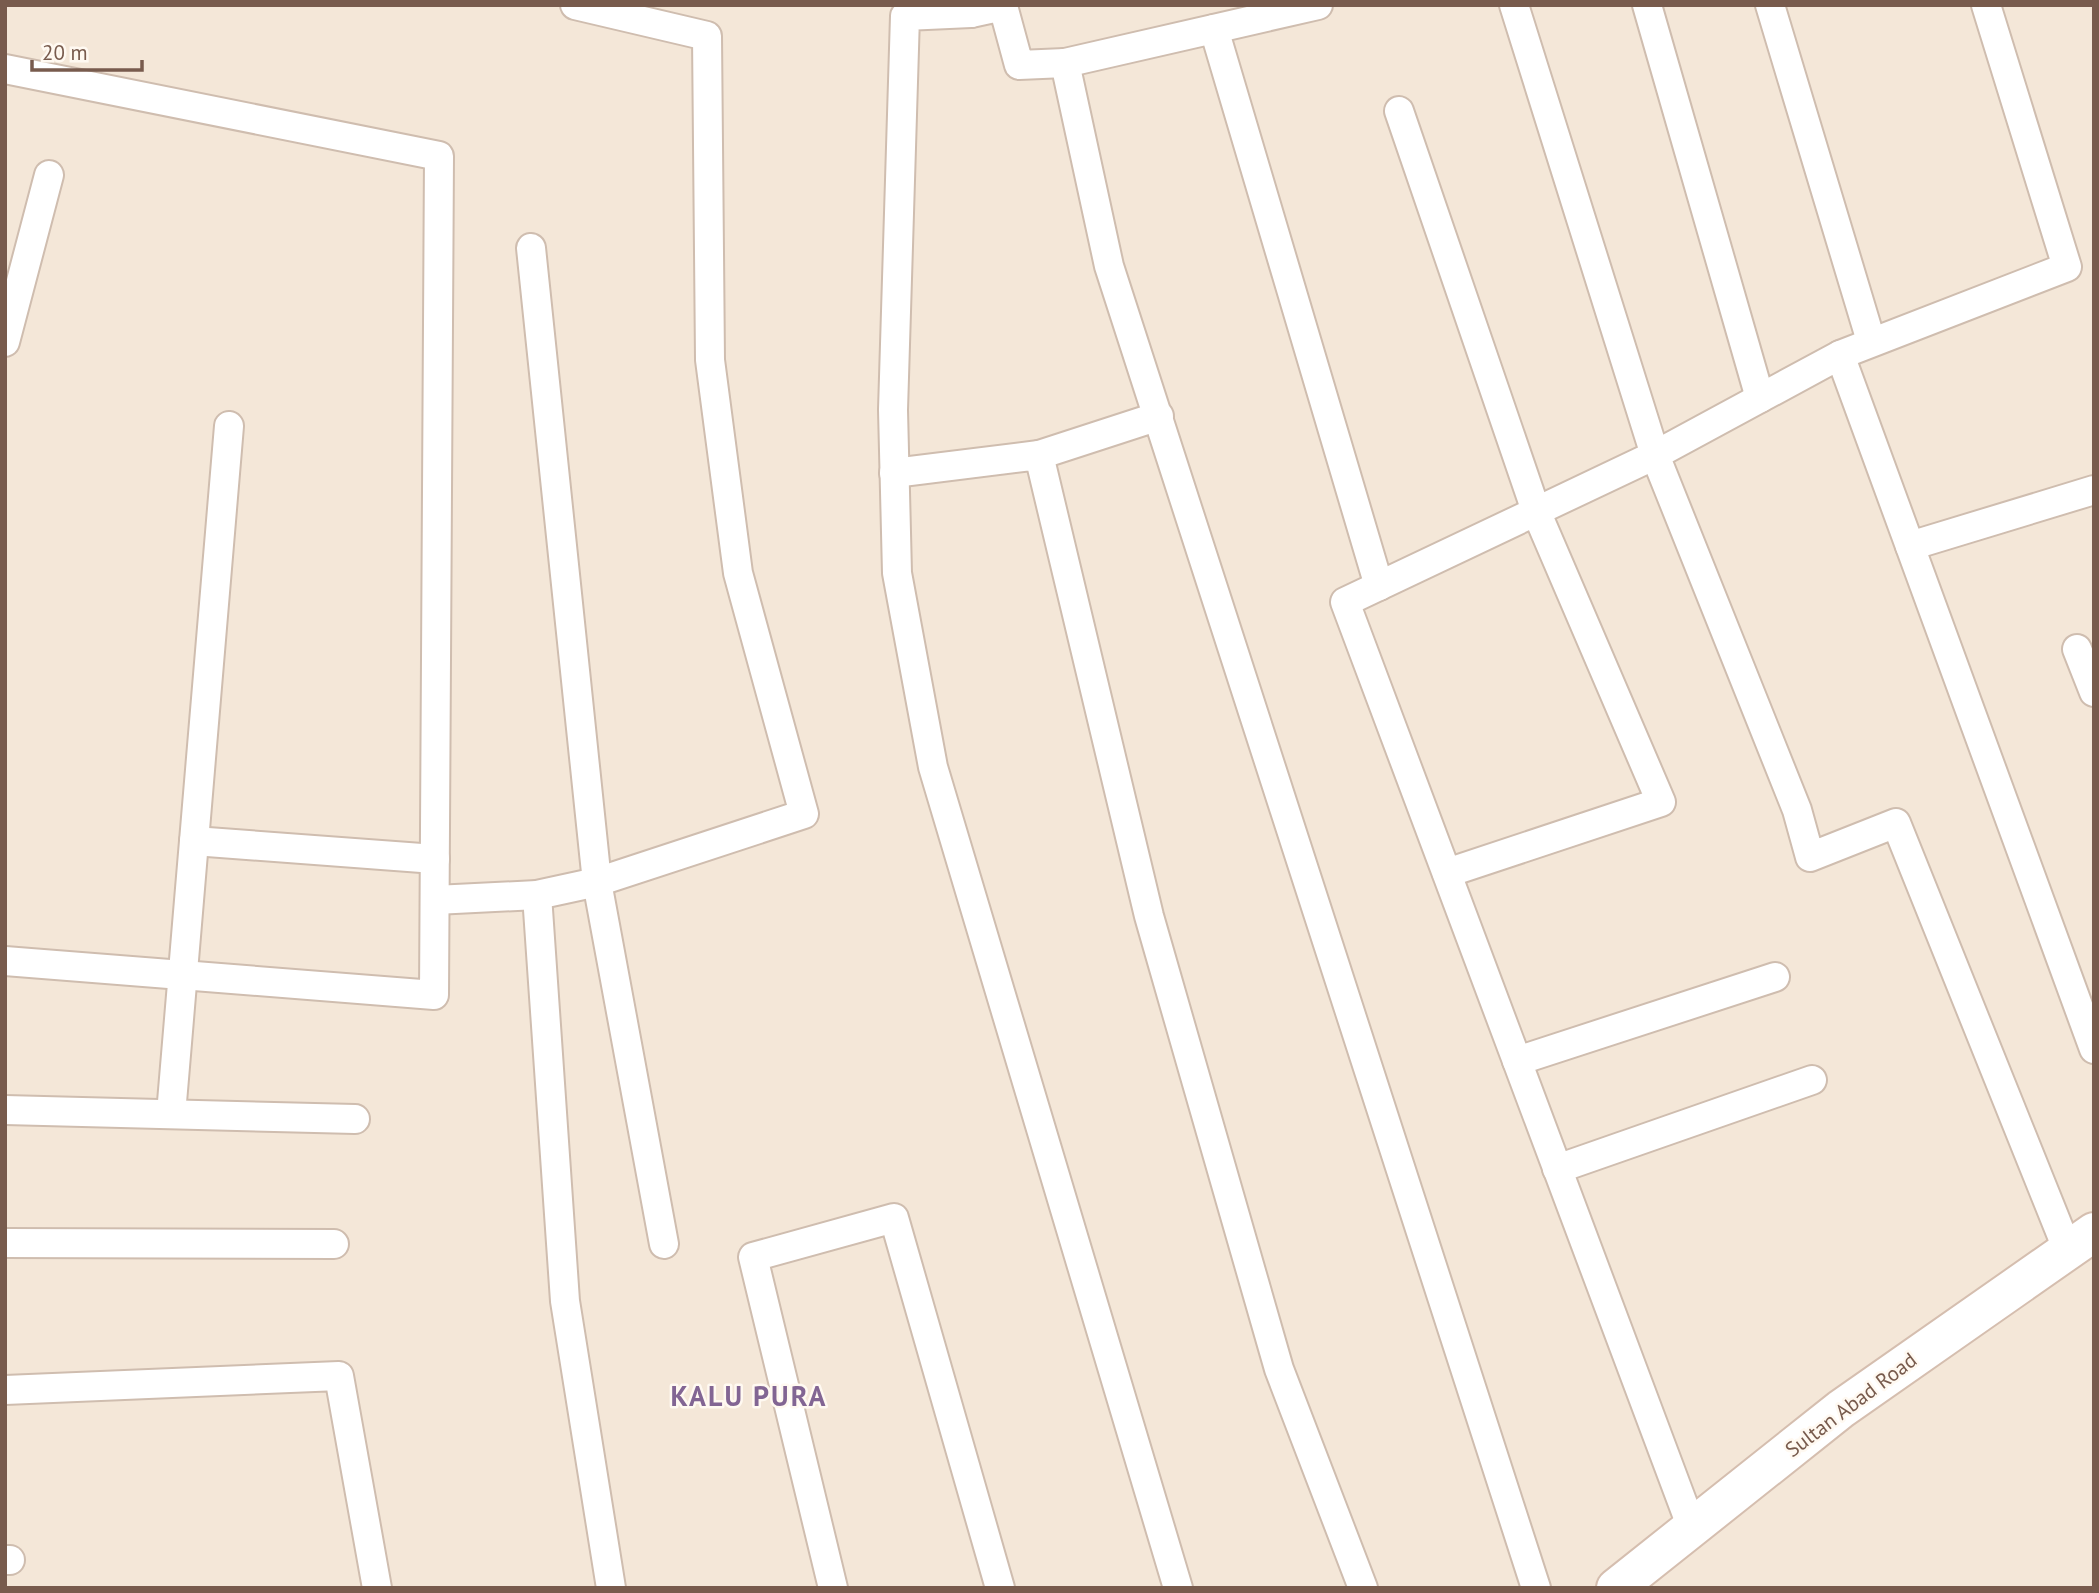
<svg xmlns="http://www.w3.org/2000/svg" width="2099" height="1593" viewBox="0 0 2099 1593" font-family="'PT Sans',sans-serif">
	<rect width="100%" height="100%" fill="#fdf5ea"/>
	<!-- residential -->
	<rect fill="#f4e7d8" x="5" y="5" width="2089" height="1583"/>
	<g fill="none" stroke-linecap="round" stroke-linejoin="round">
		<!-- street casing -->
		<g stroke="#cfbdaf" stroke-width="32">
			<g id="street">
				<polyline points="971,5 971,13 905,16 893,410 897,573 933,767 1178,1588"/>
				<polyline points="1318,5 1065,63 1109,266 1536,1588"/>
				<polyline points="1514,5 1655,455 1345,602 1692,1528"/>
				<polyline points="1647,5 1760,398"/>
				<polyline points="1770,5 1871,341"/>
				<polyline points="971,13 1003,6 1019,65 1065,63"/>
				<polyline points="1214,29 1379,586"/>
				<polyline points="5,69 439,156 434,995 5,961"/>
				<polyline points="1399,111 1536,511 1661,802 1447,873"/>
				<polyline points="531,248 597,882 664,1244"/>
				<polyline points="5,342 49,175"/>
				<polyline points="1840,355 2067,267 1986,5"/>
				<polyline points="1039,455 1159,416"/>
				<polyline points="894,473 1039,455 1149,916 1279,1369 1363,1588"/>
				<polyline points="1910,546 2094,490"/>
				<polyline points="2077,649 2094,692"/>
				<polyline points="194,841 435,859"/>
				<polyline points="537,895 565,1301 611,1588"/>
				<polyline points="435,900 537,895 597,882 804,814 738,573 710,360 707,36 575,5"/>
				<polyline points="1517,1061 1775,977"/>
				<polyline points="5,1110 355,1119"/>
				<polyline points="171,1114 229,426"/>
				<polyline points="1557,1169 1812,1080"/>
				<polyline points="5,1243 334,1244"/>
				<polyline points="2068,1251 1896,823 1810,857 1797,810 1655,455 1840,355 2094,1049"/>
				<polyline points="5,1390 339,1376 377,1588"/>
				<polyline points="5,1560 10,1560"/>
				<polyline points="833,1588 753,1257 894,1218 1000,1588"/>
			</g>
		</g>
		<!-- secondary casing -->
		<g stroke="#d5beaf" stroke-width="42">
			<polyline id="secondary" points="1616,1588 1841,1409 2094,1232"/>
		</g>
		<!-- street -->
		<use href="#street" stroke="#fff" stroke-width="28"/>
		<!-- secondary -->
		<use href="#secondary" stroke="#fff" stroke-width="38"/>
	</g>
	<g text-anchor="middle" stroke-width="5" stroke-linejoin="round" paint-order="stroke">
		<!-- street labels -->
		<g font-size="21" fill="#785b4d" stroke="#fff9f1">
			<text transform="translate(1851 1405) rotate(-37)" y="7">Sultan Abad Road</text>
		</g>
		<!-- district labels -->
		<g font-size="28" font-weight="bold" letter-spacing="2" fill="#826593" stroke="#fff9f1">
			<text x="749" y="1406">KALU PURA</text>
		</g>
	</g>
	<!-- border -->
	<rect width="2099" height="1593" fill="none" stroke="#785b4d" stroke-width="14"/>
	<!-- scale -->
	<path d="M32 60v10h110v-10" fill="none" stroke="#785b4d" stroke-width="3.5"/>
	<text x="42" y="60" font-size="21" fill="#785b4d" stroke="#fff9f1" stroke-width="5" paint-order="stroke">20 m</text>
</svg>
